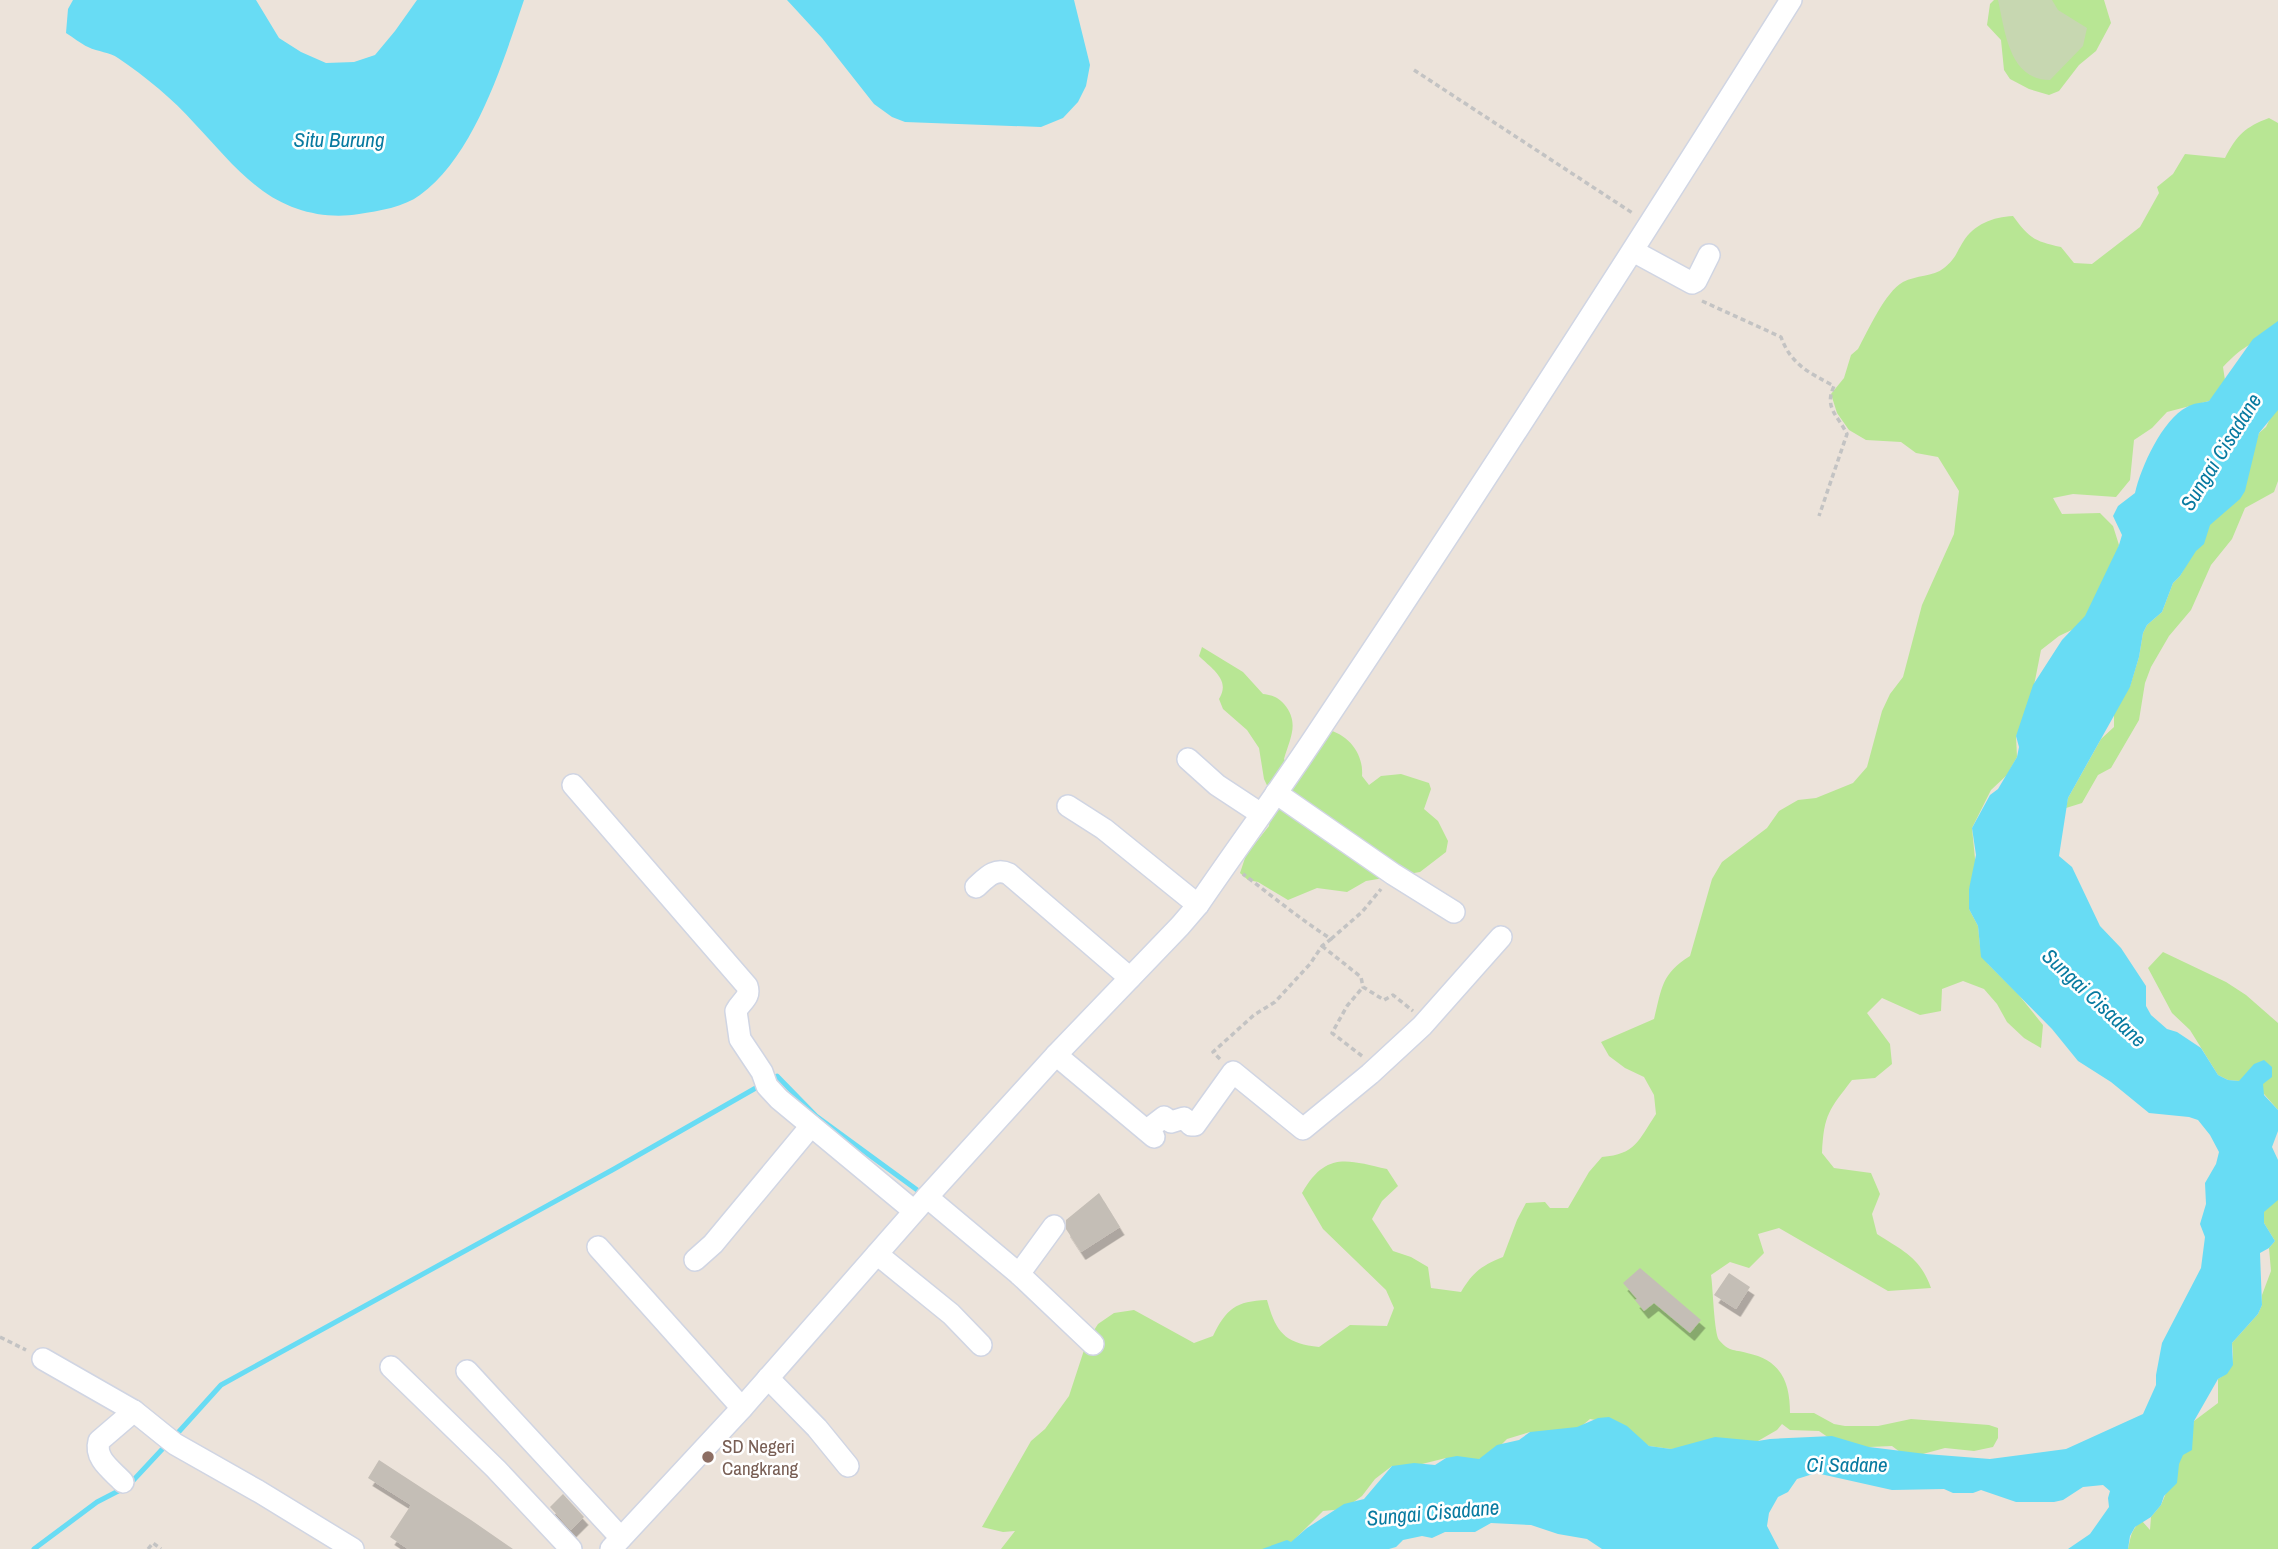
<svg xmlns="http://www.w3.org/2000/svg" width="2278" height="1549" viewBox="0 0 2278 1549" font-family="'Archivo Narrow',sans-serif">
	<defs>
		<filter id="shadow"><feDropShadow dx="4.5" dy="8" stdDeviation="0" flood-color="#0004"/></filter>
	</defs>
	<rect width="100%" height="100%" fill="#ece3da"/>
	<!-- green -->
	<g fill="#b8e694">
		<polygon points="1994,0 2104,0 2111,23 2096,51 2079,65 2059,91 2049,95 2029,89 2010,79 2004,70 2001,40 1987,25 1990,4"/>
		<path d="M2269,118l9,5v211c-26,7 -37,14 -55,33l3,20 -17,14 -42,11 -15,16 -18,12 -4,40 -14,17 -43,-3 -20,4 9,16 38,-1 13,13 6,19 -5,22 -34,59 -21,10 -18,14 -13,66 -12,20 1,21 -10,18 -16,15 -19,38 4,41 -7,21v19l9,17 2,20 8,18 30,30 25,31 -2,23 -17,-10 -17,-16 -10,-18 -13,-15 -21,-8 -21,8 -1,22 -21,4 -38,-17 -15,15 23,31 2,20 -17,14 -23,2c-23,30 -28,34 -30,73l12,15 37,5 9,21 -8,20 5,20c26,17 43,23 54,54l-43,3 -109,-63 -21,6 6,19 -15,15 -19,-6 -19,13c2,12 3,58 8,65 10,12 14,9 28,13 34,7 43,29 43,60h24l20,11 11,2h33l33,-7 78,6 9,3v10l-5,9 -19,4 -29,-3 -37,10 -16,-12 -23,1 -9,3 -18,-3 -23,-16 -29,-1 -8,-6 -5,6 -19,11 -87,8 -22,-3 -37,-23 -22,-4 -18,15 -42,-2 -23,7 -17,17 -22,6 -22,-4 -32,8h-22l-17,13 -13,17 -18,13 -21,2 -32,32 -17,6h-273l14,-18 -12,1 -21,-5 49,-86 14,-12 24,-33 18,-55 11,-17 16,-11 20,-3 60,33 19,-7c13,-27 23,-35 54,-36 9,32 17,43 52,47l31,-22 37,1 7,-18 -8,-18 -63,-61 -21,-36c24,-42 45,-33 85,-24l11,17 -16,15 -10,18 21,32 18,6 17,10 3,21 30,4c12,-20 20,-26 42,-35l14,-37 9,-17 19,-1 5,6h18l21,-36 13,-15c34,-3 36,-16 54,-43l-2,-19 -10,-18 -19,-9 -16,-12 -8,-14 53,-23c8,-31 7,-45 36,-63l22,-77 10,-17 45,-34 12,-17 19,-11 18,-2 37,-15 14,-16 15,-56 8,-17 13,-17 19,-72 32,-71 5,-43 -21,-34 -22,-4 -15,-11 -35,-2 -17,-10 -12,-17 -6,-19 13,-16 7,-23 7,-6c10,-18 27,-57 45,-67 13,-7 30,-5 41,-14 12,-10 11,-13 19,-26 11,-18 30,-25 50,-26 16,22 21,25 48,31l13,16 18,1 48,-37 19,-34 -2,-6 16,-13 12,-20 40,4c12,-23 20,-31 44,-40z"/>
		<polygon points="2278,402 2278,481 2274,492 2245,508 2232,539 2211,565 2191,610 2169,636 2151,667 2145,683 2139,720 2111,768 2098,775 2082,803 2066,808 2068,798 2101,739 2114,727 2114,713 2130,686 2139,657 2143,633 2147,625 2162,612 2173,583 2180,576 2256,442 2259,433 2266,427"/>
		<path d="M1202,647l41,25 20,22c9,1 15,3 21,10 16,19 6,34 0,55l5,9 34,-39c24,3 41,24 39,47l7,9 12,-9 20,-2 28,9 2,6 -7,20 14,12 10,20 -2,11 -26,20 -54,9 -19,11 -30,-4 -29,12 -30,-18 -10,-2 -8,-7 6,-18 23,-29 4,-28 -9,-19 -5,-31 -12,-18 -24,-21 -4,-10c12,-19 -7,-30 -20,-43z"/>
		<polygon points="2163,952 2226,982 2246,995 2278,1023 2278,1110 2264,1094 2239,1081 2228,1080 2218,1075 2190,1030 2172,1013 2148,968"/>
		<path d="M2278,1170v379h-150c3,-13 3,-20 14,-28l8,9 1,-13 10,-12 31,-74 2,-10 24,-18v-24c16,-9 16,-19 14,-36l26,-29 4,-9v-10l9,-24 -2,-23 6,-7 -11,-18v-11z"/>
	</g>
	<!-- cemetery -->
	<path fill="#c7d7b1" d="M1998,0h54l6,10 29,18 -4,18 -33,34c-41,0 -45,-49 -52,-80z"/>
	<!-- water -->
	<g fill="#68dcf4">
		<path d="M73,0h183l23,38 22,14 25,11 28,-1 21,-7 20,-24 22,-31h107c-21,62 -49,155 -104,195 -16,12 -41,16 -61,19 -35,6 -72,-4 -100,-26 -24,-18 -43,-42 -64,-64 -22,-25 -49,-47 -77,-66 -8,-6 -20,-6 -30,-11 -7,-3 -15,-10 -22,-14l2,-24z"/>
		<polygon points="787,0 1074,0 1090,65 1086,86 1078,102 1063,118 1041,127 905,122 892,117 874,104 822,38"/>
		<path d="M2278,321v89l-19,23 -14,58 -5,8 -30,26 -6,19 -8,7 -16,25 -7,7 -11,29 -15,13 -4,8 -4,24 -9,30 -62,111 -9,58 13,11 28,59 21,22 25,38v20l5,9 16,14 10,3 24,16 17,27 10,5 11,1 15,-17 10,-4 8,7v10l-9,7 1,11 14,15v21l-6,16 6,13v40l-14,12v11l11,18 -6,7 -9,5 2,52 -4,9 -26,29 1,22 -6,9 -9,5 -24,42 -2,29 -9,5 -4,9 -2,19 -13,13 -3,9 -10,12 -16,10 -5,9 -2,13h-60l22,-15 19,-27 -1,-9 2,-7 -7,-6 -20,2 -20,13 -9,2h-38l-35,-12 -8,3h-20l-9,-4 -52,1 -76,-17 -19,6 -9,13 -10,5 -9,16 -2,13 12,23h-177l-15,-10 -29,-5 -27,-9 -40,-2 -16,9h-30l-13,6 -10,-2 -19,4 -7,7 -7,2h-127l25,-9 4,2 16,-14 37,-24 20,-5 28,-33 22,-3 21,2 11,-7 11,-2 22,3 18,-14 22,-5 11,-8 47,-5 21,-9 11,-1 18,9 22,20 22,3 44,-12 43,4 12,-2 62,-3 37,11 57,7 64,5 76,-10 77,-35 13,-29v-10l6,-32 39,-75 4,-31 -5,-13 6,-20 -1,-21 11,-19 3,-12 -9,-17 -12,-15 -9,-3 -40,-4 -38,-31 -33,-21 -26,-32 -71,-72 -3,-31 -9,-17v-20l7,-34 -4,-27 18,-33 8,-6 19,-32 2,-10 -3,-11 17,-51 29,-45 23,-24 34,-71 3,-10 -9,-19 5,-10 17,-13c6,-26 27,-73 52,-86 6,-4 15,-4 22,-6l44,-62z"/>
	</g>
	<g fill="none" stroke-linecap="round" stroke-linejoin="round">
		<!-- stream -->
		<g stroke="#68dcf4" stroke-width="5">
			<polyline points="771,1080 777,1076 816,1116 924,1195"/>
			<polyline points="175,1436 221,1385 614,1169 761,1085"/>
			<polyline points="34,1549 97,1502 128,1486 168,1443"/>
		</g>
	</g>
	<!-- building -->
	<g fill="#c4beb6" filter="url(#shadow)">
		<polygon points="1099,1193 1120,1227 1081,1252 1066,1229 1066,1220"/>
		<polygon points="1640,1268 1701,1320 1690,1333 1654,1303 1644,1311 1635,1300 1637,1299 1623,1283"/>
		<polygon points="1729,1273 1750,1287 1736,1309 1714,1295"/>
		<polygon points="379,1460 471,1520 513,1549 408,1549 390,1537 411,1505 368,1478"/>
		<polygon points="563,1494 584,1517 571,1530 550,1507"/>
	</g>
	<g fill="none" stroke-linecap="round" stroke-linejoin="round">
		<!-- minor casing -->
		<g stroke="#d0d5e3" stroke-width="24">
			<g id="minor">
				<polyline points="1633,251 1692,283 1696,281 1709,255"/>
				<polyline points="1188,759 1217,785 1261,814"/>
				<path d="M573,785l174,201c4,12 -6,15 -11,25l4,28 22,33 5,14 12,13 135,112"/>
				<polyline points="1276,793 1393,874 1454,912"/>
				<polyline points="1068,806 1104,829 1198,905"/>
				<path d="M976,887c10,-9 19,-20 33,-13l121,104"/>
				<polyline points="1056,1055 1154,1137"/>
				<polyline points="1147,1130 1164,1117 1171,1122 1184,1118 1191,1125 1195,1125 1233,1072 1303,1129 1370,1074 1422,1026 1501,937"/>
				<polyline points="927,1197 1019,1274 1093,1344"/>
				<polyline points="598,1247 742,1408"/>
				<polyline points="877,1254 951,1314 981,1345"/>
				<polyline points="695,1260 713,1244 811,1126"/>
				<polyline points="1019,1274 1054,1226"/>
				<polyline points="43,1359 134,1411 175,1444 258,1491 353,1549"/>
				<polyline points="391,1367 496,1469 571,1549"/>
				<polyline points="467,1371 621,1538"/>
				<polyline points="768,1378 817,1428 848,1466"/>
				<path d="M123,1482c-11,-12 -29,-23 -24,-41l35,-30"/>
				<path d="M611,1549l131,-141 185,-211 129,-142 124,-129 18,-21c41,-60 84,-118 124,-179 160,-239 316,-482 469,-726"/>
			</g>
		</g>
		<!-- path -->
		<g stroke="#c3c3c3" stroke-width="3.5" stroke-dasharray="5 3.5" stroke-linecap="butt">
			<polyline points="1414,70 1634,214"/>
			<path d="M1702,301l79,36c10,28 29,36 53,49 -10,22 3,28 13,48l-28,82"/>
			<polyline points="1331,939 1362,912 1381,889"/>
			<polyline points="1322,946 1361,977 1363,987 1384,1000 1393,995 1413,1011"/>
			<polyline points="1362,1056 1332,1033 1347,1006 1363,987"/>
			<path d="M1220,1059l-7,-7 41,-37 21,-13 35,-38 12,-18 9,-7c-31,-20 -59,-43 -88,-65"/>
			<polyline points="0,1337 26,1350"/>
			<polyline points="148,1549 153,1543 161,1549"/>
		</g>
		<!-- minor -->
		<use href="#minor" stroke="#fff" stroke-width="21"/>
	</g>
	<!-- markers -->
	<circle fill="#8d6e63" stroke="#fff" stroke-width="2.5" cx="708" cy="1457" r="7"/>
	<g text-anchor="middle" stroke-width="5" stroke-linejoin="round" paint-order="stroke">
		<!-- education labels -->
		<g font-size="19" fill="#785e54" stroke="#fff" text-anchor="start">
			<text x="722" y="1453">SD Negeri<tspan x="722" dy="22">Cangkrang</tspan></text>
		</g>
		<!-- water labels -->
		<g font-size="21" font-style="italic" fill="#077aa0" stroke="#fff">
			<text x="339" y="147">Situ Burung</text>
			<text transform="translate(2221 452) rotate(-58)" y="7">Sungai Cisadane</text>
			<text transform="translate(2094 998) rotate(43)" y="7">Sungai Cisadane</text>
			<text x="1847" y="1472">Ci Sadane</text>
			<text transform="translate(1433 1513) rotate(-5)" y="7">Sungai Cisadane</text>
		</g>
	</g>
</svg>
